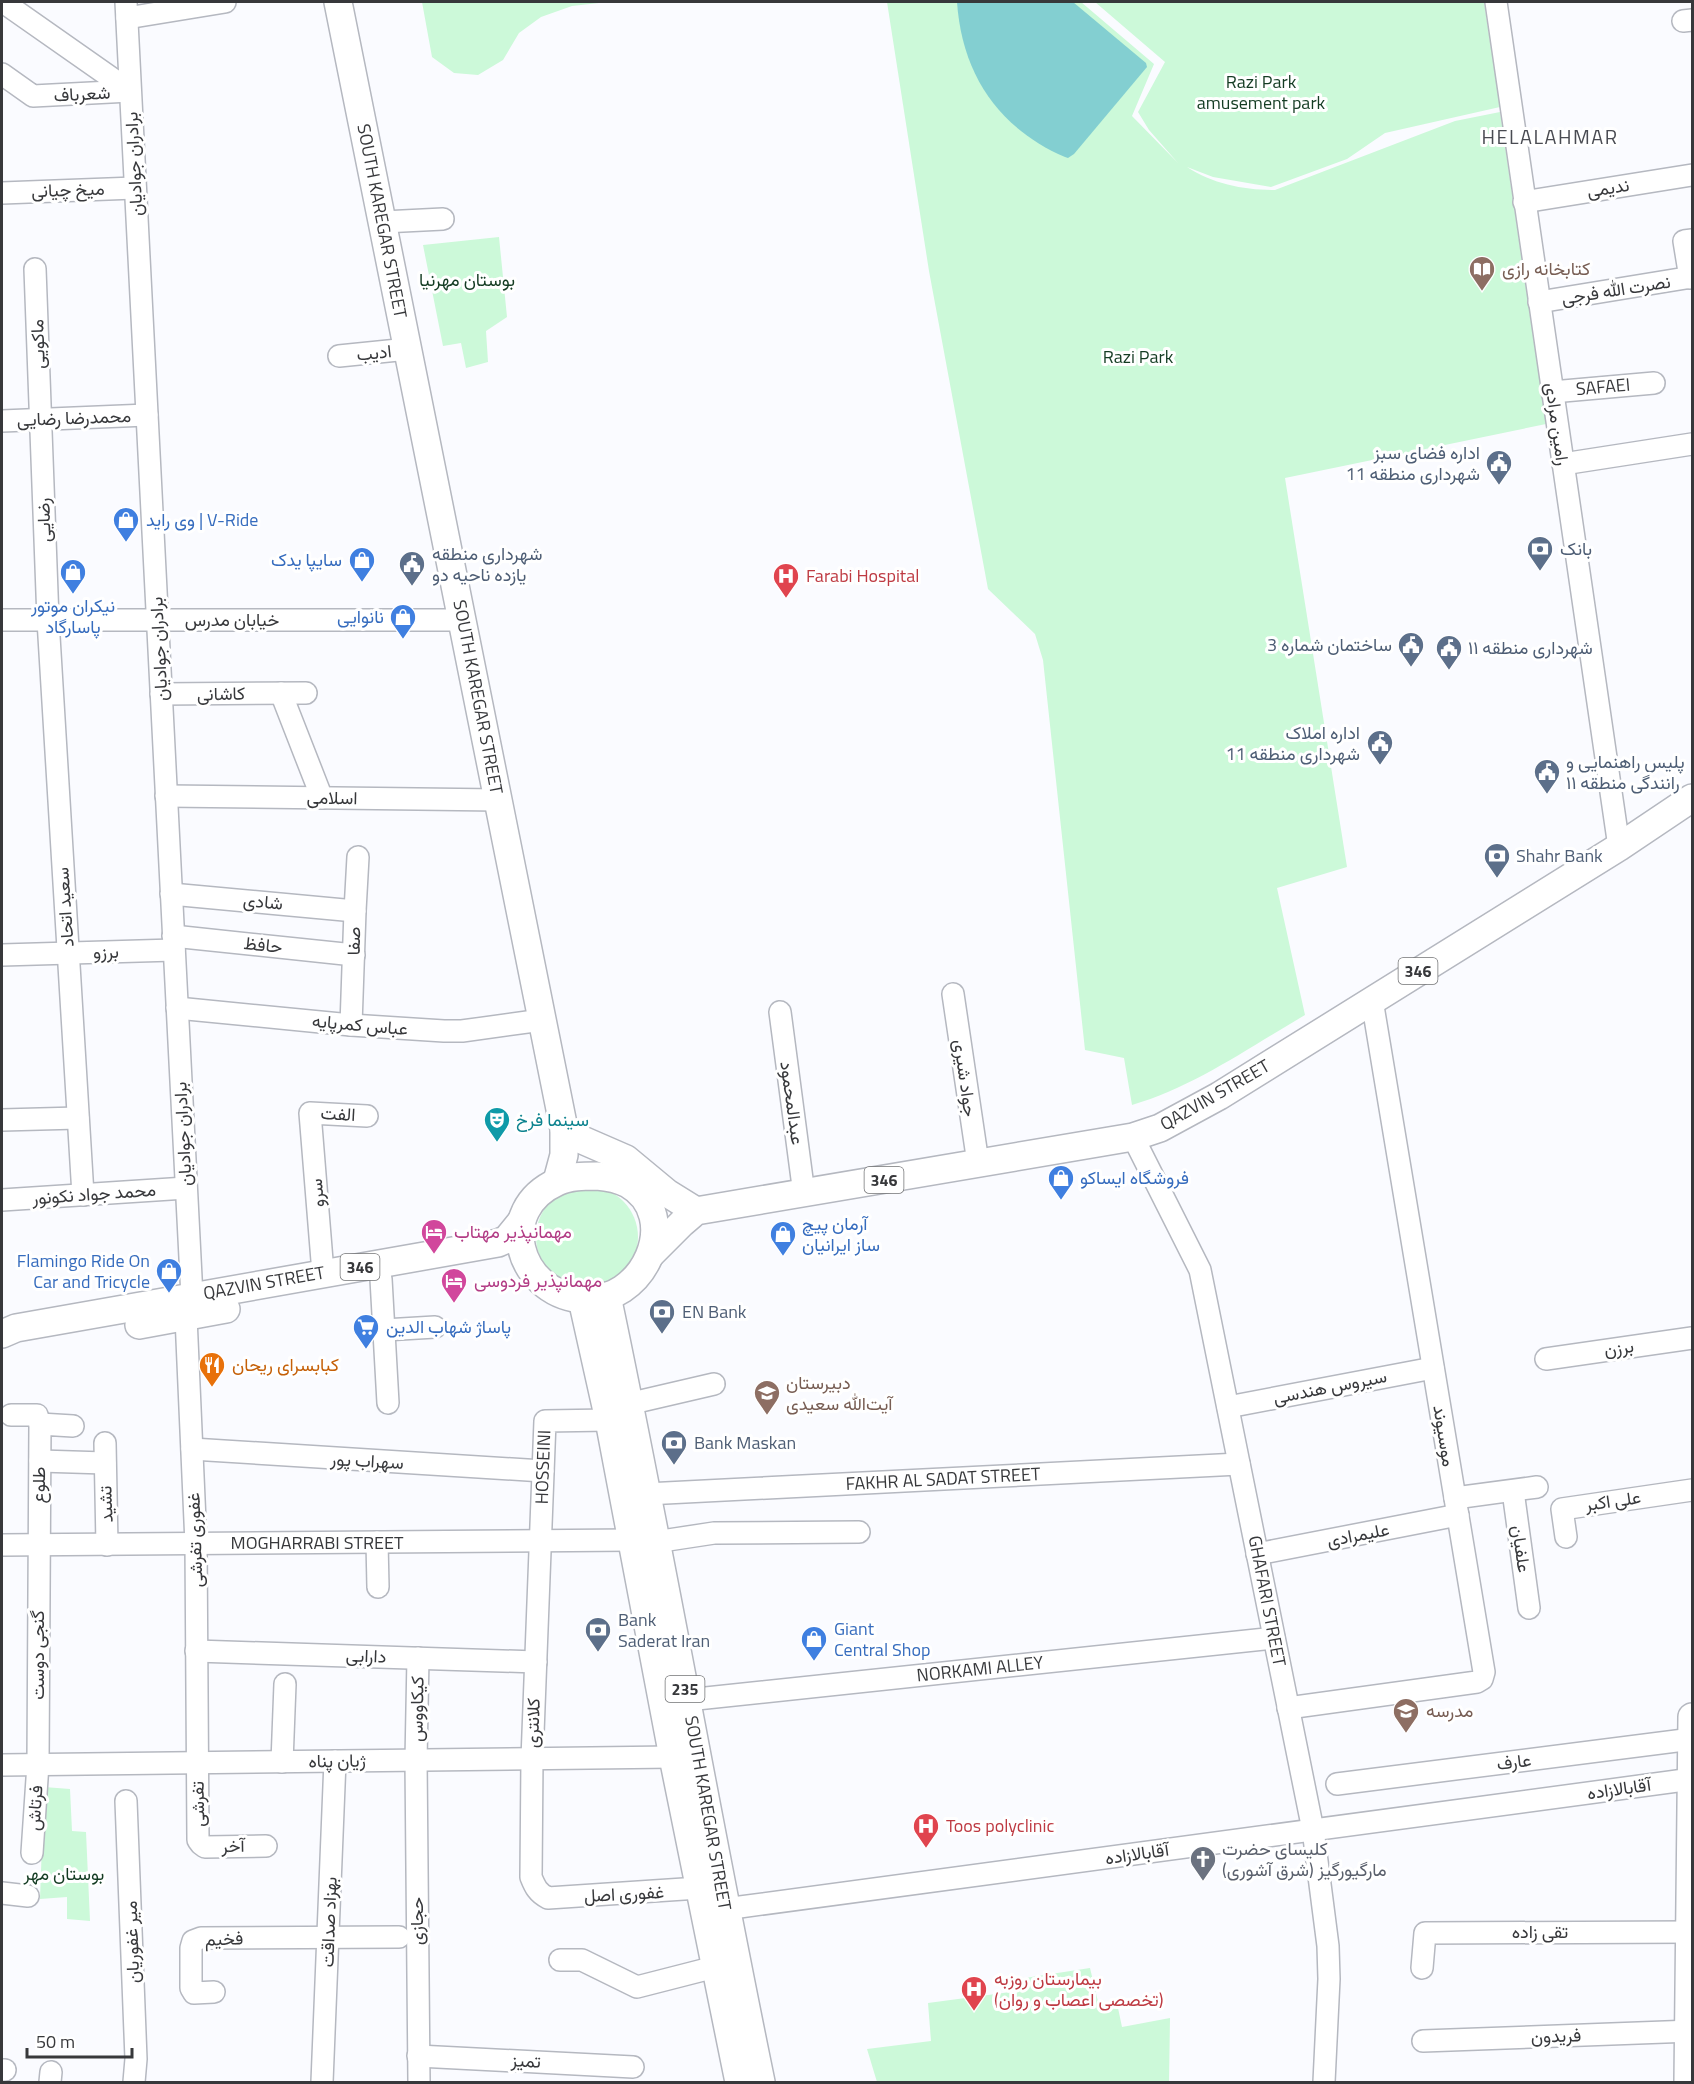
<svg xmlns="http://www.w3.org/2000/svg" width="1694" height="2084" viewBox="0 0 1694 2084" font-family="'Titillium Web',Vazirmatn,sans-serif">
	<rect width="100%" height="100%" fill="#fafbff"/>
	<!-- green -->
	<g fill="#ccf9d9">
		<polygon points="422,2 608,2 572,6 541,17 519,33 503,60 478,75 454,73 432,57"/>
		<path d="M887,2h194l73,62 -22,52 46,47 -29,-33 -11,-18 27,-50 -70,-60h389l16,105 -115,26 -38,26 -76,28 -58,-10 -26,-10c26,17 57,23 88,23l180,-69 45,-9 46,312 -261,54 62,389 -70,21 28,127c-55,32 -111,72 -173,90l-8,-47 -39,-8 -42,-390 -8,-26 -47,-45 -59,-318z"/>
		<polygon points="499,237 507,317 486,331 488,362 466,368 461,343 443,346 423,245"/>
		<circle cx="587" cy="1237" r="51"/>
		<polygon points="44,1787 70,1789 72,1831 86,1832 90,1921 67,1919 67,1897 40,1899"/>
		<polygon points="1090,1968 1100,2010 1118,2008 1122,2027 1170,2018 1169,2082 877,2082 867,2049 931,2041 928,2003 1026,1990 1025,1978"/>
	</g>
	<!-- water -->
	<path fill="#83cfd1" d="M957,2h116l73,61 1,4 -73,87 -6,4 -3,-1c-67,-29 -103,-83 -108,-155z"/>
	<g fill="none" stroke-linecap="round" stroke-linejoin="round">
		<!-- minor casing -->
		<g stroke="#b5b8c0" stroke-width="24">
			<g id="minor">
				<polyline points="3,2 130,91"/>
				<polyline points="126,2 192,1297"/>
				<polyline points="1496,2 1619,847"/>
				<polyline points="127,18 225,2"/>
				<polyline points="1683,21 1692,20"/>
				<polyline points="2,74 33,96 130,91"/>
				<polyline points="2,193 135,188"/>
				<polyline points="1524,202 1692,175"/>
				<polyline points="383,222 443,219"/>
				<polyline points="35,269 48,620 83,1195"/>
				<polyline points="1690,278 1684,241 1692,240"/>
				<polyline points="1539,302 1692,277"/>
				<polyline points="339,356 408,349"/>
				<polyline points="1552,392 1654,383"/>
				<polyline points="2,421 147,415"/>
				<polyline points="1563,464 1692,444"/>
				<polyline points="2,620 463,620"/>
				<polyline points="281,693 322,798"/>
				<polyline points="161,694 306,693"/>
				<polyline points="166,796 499,800"/>
				<polyline points="171,894 355,911"/>
				<polyline points="173,936 354,955"/>
				<polyline points="2,955 174,950"/>
				<polyline points="953,994 978,1163"/>
				<polyline points="177,1008 351,1025 444,1031 462,1031 542,1020"/>
				<polyline points="780,1012 804,1194"/>
				<polyline points="351,1025 355,911 358,857"/>
				<polyline points="2,1120 78,1118"/>
				<polyline points="1133,1137 1200,1270 1313,1830 1328,1946 1329,1979 1324,2082"/>
				<polyline points="2,1200 186,1188"/>
				<polyline points="323,1273 310,1113 367,1116"/>
				<polyline points="381,1279 388,1403"/>
				<polyline points="186,1317 196,1544 198,1840 201,1844 205,1847 266,1846"/>
				<polyline points="384,1330 435,1327"/>
				<polyline points="1546,1359 1692,1338"/>
				<polyline points="628,1404 714,1384"/>
				<polyline points="1228,1407 1433,1368"/>
				<polyline points="11,1415 37,1415 40,1424"/>
				<path d="M609,1420l-64,1 -13,338 -1,118c4,10 7,16 17,21l151,-10"/>
				<polyline points="105,1443 107,1545"/>
				<polyline points="192,1449 543,1471"/>
				<polyline points="40,1461 105,1463"/>
				<polyline points="1513,1491 1529,1608"/>
				<polyline points="646,1494 1239,1464"/>
				<polyline points="1455,1498 1537,1487"/>
				<polyline points="1566,1537 1562,1509 1692,1490"/>
				<polyline points="377,1542 378,1587"/>
				<polyline points="655,1542 714,1533 859,1532"/>
				<polyline points="2,1545 632,1540"/>
				<polyline points="1257,1554 1458,1515"/>
				<polyline points="196,1651 536,1662"/>
				<polyline points="418,1658 416,1760 419,2082"/>
				<polyline points="687,1700 1274,1638"/>
				<polyline points="1288,1708 1477,1682 1482,1679 1484,1672 1372,1000"/>
				<polyline points="282,1762 285,1684"/>
				<polyline points="2,1765 673,1757"/>
				<polyline points="1337,1784 1692,1739"/>
				<polyline points="126,1801 136,2059 134,2082"/>
				<polyline points="32,1853 38,1764 40,1424 73,1426"/>
				<polyline points="2,1893 28,1896"/>
				<polyline points="725,1909 1692,1779"/>
				<polyline points="560,1960 582,1960 637,1987 715,1967"/>
				<polyline points="1422,1968 1425,1933 1691,1932"/>
				<polyline points="214,1992 194,1993 191,1988 191,1948 193,1941 201,1938 399,1937"/>
				<polyline points="1423,2041 1692,2031"/>
				<polyline points="418,2056 633,2067"/>
				<polyline points="2,2070 5,2070"/>
				<polyline points="50,2082 51,2072"/>
				<polyline points="322,2082 335,1761"/>
			</g>
		</g>
		<!-- major casing -->
		<g stroke="#b5b8c0" stroke-width="30">
			<g id="major">
				<polyline points="338,2 564,1129 564,1155 557,1181"/>
				<polyline points="564,1129 580,1139 626,1159 667,1193 696,1211"/>
				<path d="M597,1176c11,1 22,3 31,8 56,32 16,123 -48,115 -63,-8 -85,-89 -23,-117 12,-6 27,-6 40,-6z"/>
				<polyline points="651,1254 682,1223 696,1211 1133,1137 1160,1128 1219,1096 1619,847 1692,798"/>
				<path d="M607,1296c55,261 100,525 154,786"/>
				<polyline points="582,1299 609,1420 673,1757 739,2082"/>
				<polyline points="139,1325 226,1309"/>
				<polyline points="2,1334 16,1328 498,1243 507,1239 520,1223"/>
				<polyline points="1688,2082 1692,1717"/>
			</g>
		</g>
		<!-- minor -->
		<use href="#minor" stroke="#fff" stroke-width="21"/>
		<!-- major -->
		<use href="#major" stroke="#fff" stroke-width="27"/>
	</g>
	<!-- icons -->
	<defs>
		<g id="library-pin" transform="scale(1.35)"><path d="M0 17L-7.5 6A9.5 9.5 0 1 1 7.5 6Z" fill="#8d6e63" stroke="#fff"/><path d="M-6-4Q-3-5.5-.7-3.5V5Q-3 3-6 4ZM6-4Q3-5.5 .7-3.5V5Q3 3 6 4Z" fill="#fff"/></g>
		<g id="civic-pin" transform="scale(1.35)"><path d="M0 17L-7.5 6A9.5 9.5 0 1 1 7.5 6Z" fill="#5c6f8a" stroke="#fff"/><path d="M-.6-6.5H3V-4.5H.6V-3L4-1V1h2V6H-6V1h2V-1L-.6-3ZM-1.2 2.5V6h2.4V2.5Z" fill="#fff"/></g>
		<g id="shop-pin" transform="scale(1.35)"><path d="M0 17L-7.5 6A9.5 9.5 0 1 1 7.5 6Z" fill="#3f7fe0" stroke="#fff"/><path d="M-5-2.5h2.3a2.7 3.5 0 0 1 5.4 0H5L5.5 6h-11ZM-1.5-2.5h3a1.5 2.3 0 0 0-3 0Z" fill="#fff"/></g>
		<g id="bank-pin" transform="scale(1.35)"><path d="M0 17L-7.5 6A9.5 9.5 0 1 1 7.5 6Z" fill="#5c6f8a" stroke="#fff"/><path d="M-6-4H6V4H-6ZM0-2.3a2.3 2.3 0 1 0 0 4.6a2.3 2.3 0 1 0 0-4.6Z" fill="#fff"/></g>
		<g id="hospital-pin" transform="scale(1.35)"><path d="M0 17L-7.5 6A9.5 9.5 0 1 1 7.5 6Z" fill="#e0444e" stroke="#fff"/><path d="M-5-5h3v3.5h4V-5h3V5h-3V1.5h-4V5h-3Z" fill="#fff"/></g>
		<g id="theatre-pin" transform="scale(1.35)"><path d="M0 17L-7.5 6A9.5 9.5 0 1 1 7.5 6Z" fill="#0f9aa8" stroke="#fff"/><path d="M-5-5.5Q0-4 5-5.5V0Q5 5 0 6Q-5 5-5 0ZM-3.3-2.5H-1v1.5H-3.3ZM1-2.5H3.3v1.5H1ZM-2.8 1Q0 5.5 2.8 1Z" fill="#fff"/></g>
		<g id="hotel-pin" transform="scale(1.35)"><path d="M0 17L-7.5 6A9.5 9.5 0 1 1 7.5 6Z" fill="#d1479c" stroke="#fff"/><path d="M-6-4.5h1.5V1H6V5H4.5V3h-9V5H-6ZM-4 0a1.8 1.8 0 1 1 3.6 0ZM.5 0V-2.5h3Q6-2.5 6 0Z" fill="#fff"/></g>
		<g id="supermarket-pin" transform="scale(1.35)"><path d="M0 17L-7.5 6A9.5 9.5 0 1 1 7.5 6Z" fill="#3f7fe0" stroke="#fff"/><path d="M-6-5.5h2.5l.6 2H6L4.5 2H-2.5L-4.4-4H-6ZM-1.5 3.2a1.3 1.3 0 1 0 .1 0ZM3 3.2a1.3 1.3 0 1 0 .1 0Z" fill="#fff"/></g>
		<g id="restaurant-pin" transform="scale(1.35)"><path d="M0 17L-7.5 6A9.5 9.5 0 1 1 7.5 6Z" fill="#e8710a" stroke="#fff"/><path d="M-5-6h1v4h1v-4h1v4h1v-4h1v5L-1.5 .5V6h-2V.5L-5-1ZM5-6V6H3V1.5H1.5Q1.5-4 5-6Z" fill="#fff"/></g>
		<g id="school-pin" transform="scale(1.35)"><path d="M0 17L-7.5 6A9.5 9.5 0 1 1 7.5 6Z" fill="#8d6e63" stroke="#fff"/><path d="M0-5L7-2L0 1L-7-2ZM-4 1L0 2.5L4 1V4Q0 6-4 4Z" fill="#fff"/></g>
		<g id="church-pin" transform="scale(1.35)"><path d="M0 17L-7.5 6A9.5 9.5 0 1 1 7.5 6Z" fill="#6b7280" stroke="#fff"/><path d="M-1.2-6h2.4v3.5h3.3v2.4h-3.3V6h-2.4V-.1h-3.3v-2.4h3.3Z" fill="#fff"/></g>
	</defs>
	<g fill-rule="evenodd">
		<use href="#library-pin" x="1482" y="269"/>
		<use href="#civic-pin" x="1499" y="463"/>
		<use href="#shop-pin" x="126" y="520"/>
		<use href="#bank-pin" x="1540" y="549"/>
		<use href="#shop-pin" x="362" y="560"/>
		<use href="#civic-pin" x="412" y="564"/>
		<use href="#shop-pin" x="73" y="572"/>
		<use href="#hospital-pin" x="786" y="576"/>
		<use href="#shop-pin" x="403" y="617"/>
		<use href="#civic-pin" x="1411" y="645"/>
		<use href="#civic-pin" x="1449" y="648"/>
		<use href="#civic-pin" x="1380" y="743"/>
		<use href="#civic-pin" x="1547" y="772"/>
		<use href="#bank-pin" x="1497" y="856"/>
		<use href="#theatre-pin" x="497" y="1120"/>
		<use href="#shop-pin" x="1061" y="1178"/>
		<use href="#hotel-pin" x="434" y="1232"/>
		<use href="#shop-pin" x="783" y="1234"/>
		<use href="#shop-pin" x="169" y="1271"/>
		<use href="#hotel-pin" x="454" y="1281"/>
		<use href="#bank-pin" x="662" y="1312"/>
		<use href="#supermarket-pin" x="366" y="1327"/>
		<use href="#restaurant-pin" x="212" y="1365"/>
		<use href="#school-pin" x="767" y="1393"/>
		<use href="#bank-pin" x="674" y="1443"/>
		<use href="#bank-pin" x="598" y="1630"/>
		<use href="#shop-pin" x="814" y="1639"/>
		<use href="#school-pin" x="1406" y="1711"/>
		<use href="#hospital-pin" x="926" y="1826"/>
		<use href="#church-pin" x="1203" y="1859"/>
		<use href="#hospital-pin" x="974" y="1989"/>
	</g>
	<g text-anchor="middle" stroke-width="6" stroke-linejoin="round" paint-order="stroke">
		<!-- shield labels -->
		<g fill="#fff" stroke="#737476" stroke-width="1.5">
			<rect x="1398.5" y="958" width="39" height="26" rx="4.5"/>
			<rect x="864.5" y="1167" width="39" height="26" rx="4.5"/>
			<rect x="340.5" y="1254" width="39" height="26" rx="4.5"/>
			<rect x="665.5" y="1676" width="39" height="26" rx="4.5"/>
		</g>
		<g font-size="16" font-weight="bold" fill="#37383b">
			<text x="1418" y="977">346</text>
			<text x="884" y="1186">346</text>
			<text x="360" y="1273">346</text>
			<text x="685" y="1695">235</text>
		</g>
		<!-- park labels -->
		<g font-size="18" fill="#143c23" stroke="#fff">
			<text x="1261" y="88">Razi Park<tspan x="1261" dy="21">amusement park</tspan></text>
			<text x="467" y="286">بوستان مهرنیا</text>
			<text x="1138" y="363">Razi Park</text>
			<text x="64" y="1880">بوستان مهر</text>
		</g>
		<!-- street labels -->
		<g font-size="18" fill="#37383b" stroke="#fff">
			<text transform="translate(82 94) rotate(-3)" y="6">شعرباف</text>
			<text transform="translate(134 164) rotate(-93)" y="6">برادران جوادیان</text>
			<text transform="translate(1608 188) rotate(-9)" y="6">ندیمی</text>
			<text transform="translate(68 190) rotate(-2)" y="6">میخ چیانی</text>
			<text transform="translate(382 221) rotate(79)" y="6">SOUTH KAREGAR STREET</text>
			<text transform="translate(1616 290) rotate(-9)" y="6">نصرت الله فرجی</text>
			<text transform="translate(38 344) rotate(-92)" y="6">ماکویی</text>
			<text transform="translate(374 353) rotate(-6)" y="6">ادیب</text>
			<text transform="translate(1603 387) rotate(-5)" y="6">SAFAEI</text>
			<text transform="translate(74 418) rotate(-2)" y="6">محمدرضا رضایی</text>
			<text transform="translate(1557 424) rotate(82)" y="6">رامین مرادی</text>
			<text transform="translate(44 520) rotate(-92)" y="6">رضایی</text>
			<text x="232" y="626">خیابان مدرس</text>
			<text transform="translate(159 649) rotate(-93)" y="6">برادران جوادیان</text>
			<text transform="translate(221 694) rotate(-1)" y="6">کاشانی</text>
			<text transform="translate(478 697) rotate(79)" y="6">SOUTH KAREGAR STREET</text>
			<text transform="translate(332 798) rotate(1)" y="6">اسلامی</text>
			<text transform="translate(263 902) rotate(5)" y="6">شادی</text>
			<text transform="translate(65 907) rotate(-94)" y="6">سعید اتحاد</text>
			<text transform="translate(354 941) rotate(-89)" y="6">صفا</text>
			<text transform="translate(263 945) rotate(6)" y="6">حافظ</text>
			<text transform="translate(106 952) rotate(-2)" y="6">برزو</text>
			<text transform="translate(360 1025) rotate(5)" y="6">عباس کمرپایه</text>
			<text transform="translate(965 1078) rotate(82)" y="6">جواد شیری</text>
			<text transform="translate(1215 1095) rotate(-30)" y="6">QAZVIN STREET</text>
			<text transform="translate(792 1103) rotate(82)" y="6">عبدالمحمود</text>
			<text transform="translate(338 1114) rotate(3)" y="6">الفت</text>
			<text transform="translate(183 1134) rotate(-93)" y="6">برادران جوادیان</text>
			<text transform="translate(317 1193) rotate(-95)" y="6">سرو</text>
			<text transform="translate(94 1194) rotate(-4)" y="6">محمد جواد نکونور</text>
			<text transform="translate(264 1283) rotate(-10)" y="6">QAZVIN STREET</text>
			<text transform="translate(1619 1348) rotate(-8)" y="6">برزن</text>
			<text transform="translate(1330 1387) rotate(-11)" y="6">سیروس هندسی</text>
			<text transform="translate(1444 1436) rotate(81)" y="6">موسیوند</text>
			<text transform="translate(367 1461) rotate(3)" y="6">سهراب پور</text>
			<text transform="translate(543 1467) rotate(-88)" y="6">HOSSEINI</text>
			<text transform="translate(943 1479) rotate(-3)" y="6">FAKHR AL SADAT STREET</text>
			<text transform="translate(39 1485) rotate(-89)" y="6">طلوع</text>
			<text transform="translate(1613 1501) rotate(-8)" y="6">علی اکبر</text>
			<text transform="translate(106 1504) rotate(-92)" y="6">تشید</text>
			<text transform="translate(1358 1535) rotate(-11)" y="6">علیمرادی</text>
			<text transform="translate(195 1540) rotate(-92)" y="6">غفوری تفرشی</text>
			<text x="317" y="1549">MOGHARRABI STREET</text>
			<text transform="translate(1521 1549) rotate(82)" y="6">علفیان</text>
			<text transform="translate(1267 1601) rotate(79)" y="6">GHAFARI STREET</text>
			<text transform="translate(38 1655) rotate(-90)" y="6">گنجی دوست</text>
			<text transform="translate(366 1656) rotate(2)" y="6">دارابی</text>
			<text transform="translate(980 1669) rotate(-6)" y="6">NORKAMI ALLEY</text>
			<text transform="translate(417 1709) rotate(-89)" y="6">کیکاووس</text>
			<text transform="translate(533 1723) rotate(-88)" y="6">کلانتری</text>
			<text transform="translate(337 1761) rotate(-1)" y="6">ژیان پناه</text>
			<text transform="translate(1514 1762) rotate(-7)" y="6">عارف</text>
			<text transform="translate(1619 1789) rotate(-8)" y="6">آقابالازاده</text>
			<text transform="translate(198 1804) rotate(-91)" y="6">تفرشی</text>
			<text transform="translate(35 1808) rotate(-86)" y="6">فرتاش</text>
			<text transform="translate(708 1813) rotate(80)" y="6">SOUTH KAREGAR STREET</text>
			<text transform="translate(233 1846) rotate(-1)" y="6">آخر</text>
			<text transform="translate(1137 1854) rotate(-8)" y="6">آقابالازاده</text>
			<text transform="translate(624 1894) rotate(-3)" y="6">غفوری اصل</text>
			<text transform="translate(417 1921) rotate(-90)" y="6">حجازی</text>
			<text transform="translate(329 1922) rotate(-88)" y="6">بهزاد صداقت</text>
			<text x="1540" y="1938">تقی زاده</text>
			<text transform="translate(224 1939) rotate(-2)" y="6">فخیم</text>
			<text transform="translate(132 1942) rotate(-92)" y="6">میر غفوریان</text>
			<text transform="translate(1556 2036) rotate(-2)" y="6">فریدون</text>
			<text transform="translate(526 2061) rotate(3)" y="6">تمیز</text>
		</g>
		<!-- education labels -->
		<g font-size="18" fill="#785e54" stroke="#fff" text-anchor="start">
			<text x="1502" y="275">کتابخانه رازی</text>
			<text x="786" y="1389">دبیرستان<tspan x="786" dy="21">آیت‌الله سعیدی</tspan></text>
			<text x="1426" y="1717">مدرسه</text>
		</g>
		<!-- service labels -->
		<g font-size="18" fill="#4e5e75" stroke="#fff" text-anchor="start">
			<text x="1480" y="459" text-anchor="end">اداره فضای سبز<tspan x="1480" dy="21">شهرداری منطقه 11</tspan></text>
			<text x="1560" y="555">بانک</text>
			<text x="432" y="560">شهرداری منطقه<tspan x="432" dy="21">یازده ناحیه دو</tspan></text>
			<text x="1392" y="651" text-anchor="end">ساختمان شماره 3</text>
			<text x="1468" y="654">شهرداری منطقه ۱۱</text>
			<text x="1360" y="739" text-anchor="end">اداره املاک<tspan x="1360" dy="21">شهرداری منطقه 11</tspan></text>
			<text x="1566" y="768">پلیس راهنمایی و<tspan x="1566" dy="21">رانندگی منطقه ۱۱</tspan></text>
			<text x="1516" y="862">Shahr Bank</text>
			<text x="682" y="1318">EN Bank</text>
			<text x="694" y="1449">Bank Maskan</text>
			<text x="618" y="1626">Bank<tspan x="618" dy="21">Saderat Iran</tspan></text>
		</g>
		<!-- shop labels -->
		<g font-size="18" fill="#366cbe" stroke="#fff" text-anchor="start">
			<text x="146" y="526">وی راید | V-Ride</text>
			<text x="342" y="566" text-anchor="end">سایپا یدک</text>
			<text x="73" y="612" text-anchor="middle">نیکران موتور<tspan x="73" dy="21">پاسارگاد</tspan></text>
			<text x="384" y="623" text-anchor="end">نانوایی</text>
			<text x="1080" y="1184">فروشگاه ایساکو</text>
			<text x="802" y="1230">آرمان پیچ<tspan x="802" dy="21">ساز ایرانیان</tspan></text>
			<text x="150" y="1267" text-anchor="end">Flamingo Ride On<tspan x="150" dy="21">Car and Tricycle</tspan></text>
			<text x="386" y="1333">پاساژ شهاب الدین</text>
			<text x="834" y="1635">Giant<tspan x="834" dy="21">Central Shop</tspan></text>
		</g>
		<!-- health labels -->
		<g font-size="18" fill="#be3a42" stroke="#fff" text-anchor="start">
			<text x="806" y="582">Farabi Hospital</text>
			<text x="946" y="1832">Toos polyclinic</text>
			<text x="994" y="1985">بیمارستان روزبه<tspan x="994" dy="21">(تخصصی اعصاب و روان)</tspan></text>
		</g>
		<!-- culture labels -->
		<g font-size="18" fill="#0d838f" stroke="#fff" text-anchor="start">
			<text x="516" y="1126">سینما فرخ</text>
		</g>
		<!-- hotel labels -->
		<g font-size="18" fill="#b23c85" stroke="#fff" text-anchor="start">
			<text x="454" y="1238">مهمانپذیر مهتاب</text>
			<text x="474" y="1287">مهمانپذیر فردوسی</text>
		</g>
		<!-- food labels -->
		<g font-size="18" fill="#c56008" stroke="#fff" text-anchor="start">
			<text x="232" y="1371">کبابسرای ریحان</text>
		</g>
		<!-- worship labels -->
		<g font-size="18" fill="#5b616d" stroke="#fff" text-anchor="start">
			<text x="1222" y="1855">کلیسای حضرت<tspan x="1222" dy="21">مارگیورگیز (شرق آشوری)</tspan></text>
		</g>
		<!-- neighbourhood labels -->
		<g font-size="20" letter-spacing="1.5" fill="#494b52" stroke="#fff">
			<text x="1550" y="144">HELALAHMAR</text>
		</g>
	</g>
	<!-- border -->
	<rect width="1694" height="2084" fill="none" stroke="#37383b" stroke-width="6"/>
	<!-- scale -->
	<path d="M27 2048v9h105v-9" fill="none" stroke="#37383b" stroke-width="3"/>
	<text x="36" y="2048" font-size="18" fill="#37383b" stroke="#ffffff" stroke-width="4.5" paint-order="stroke">50 m</text>
</svg>
